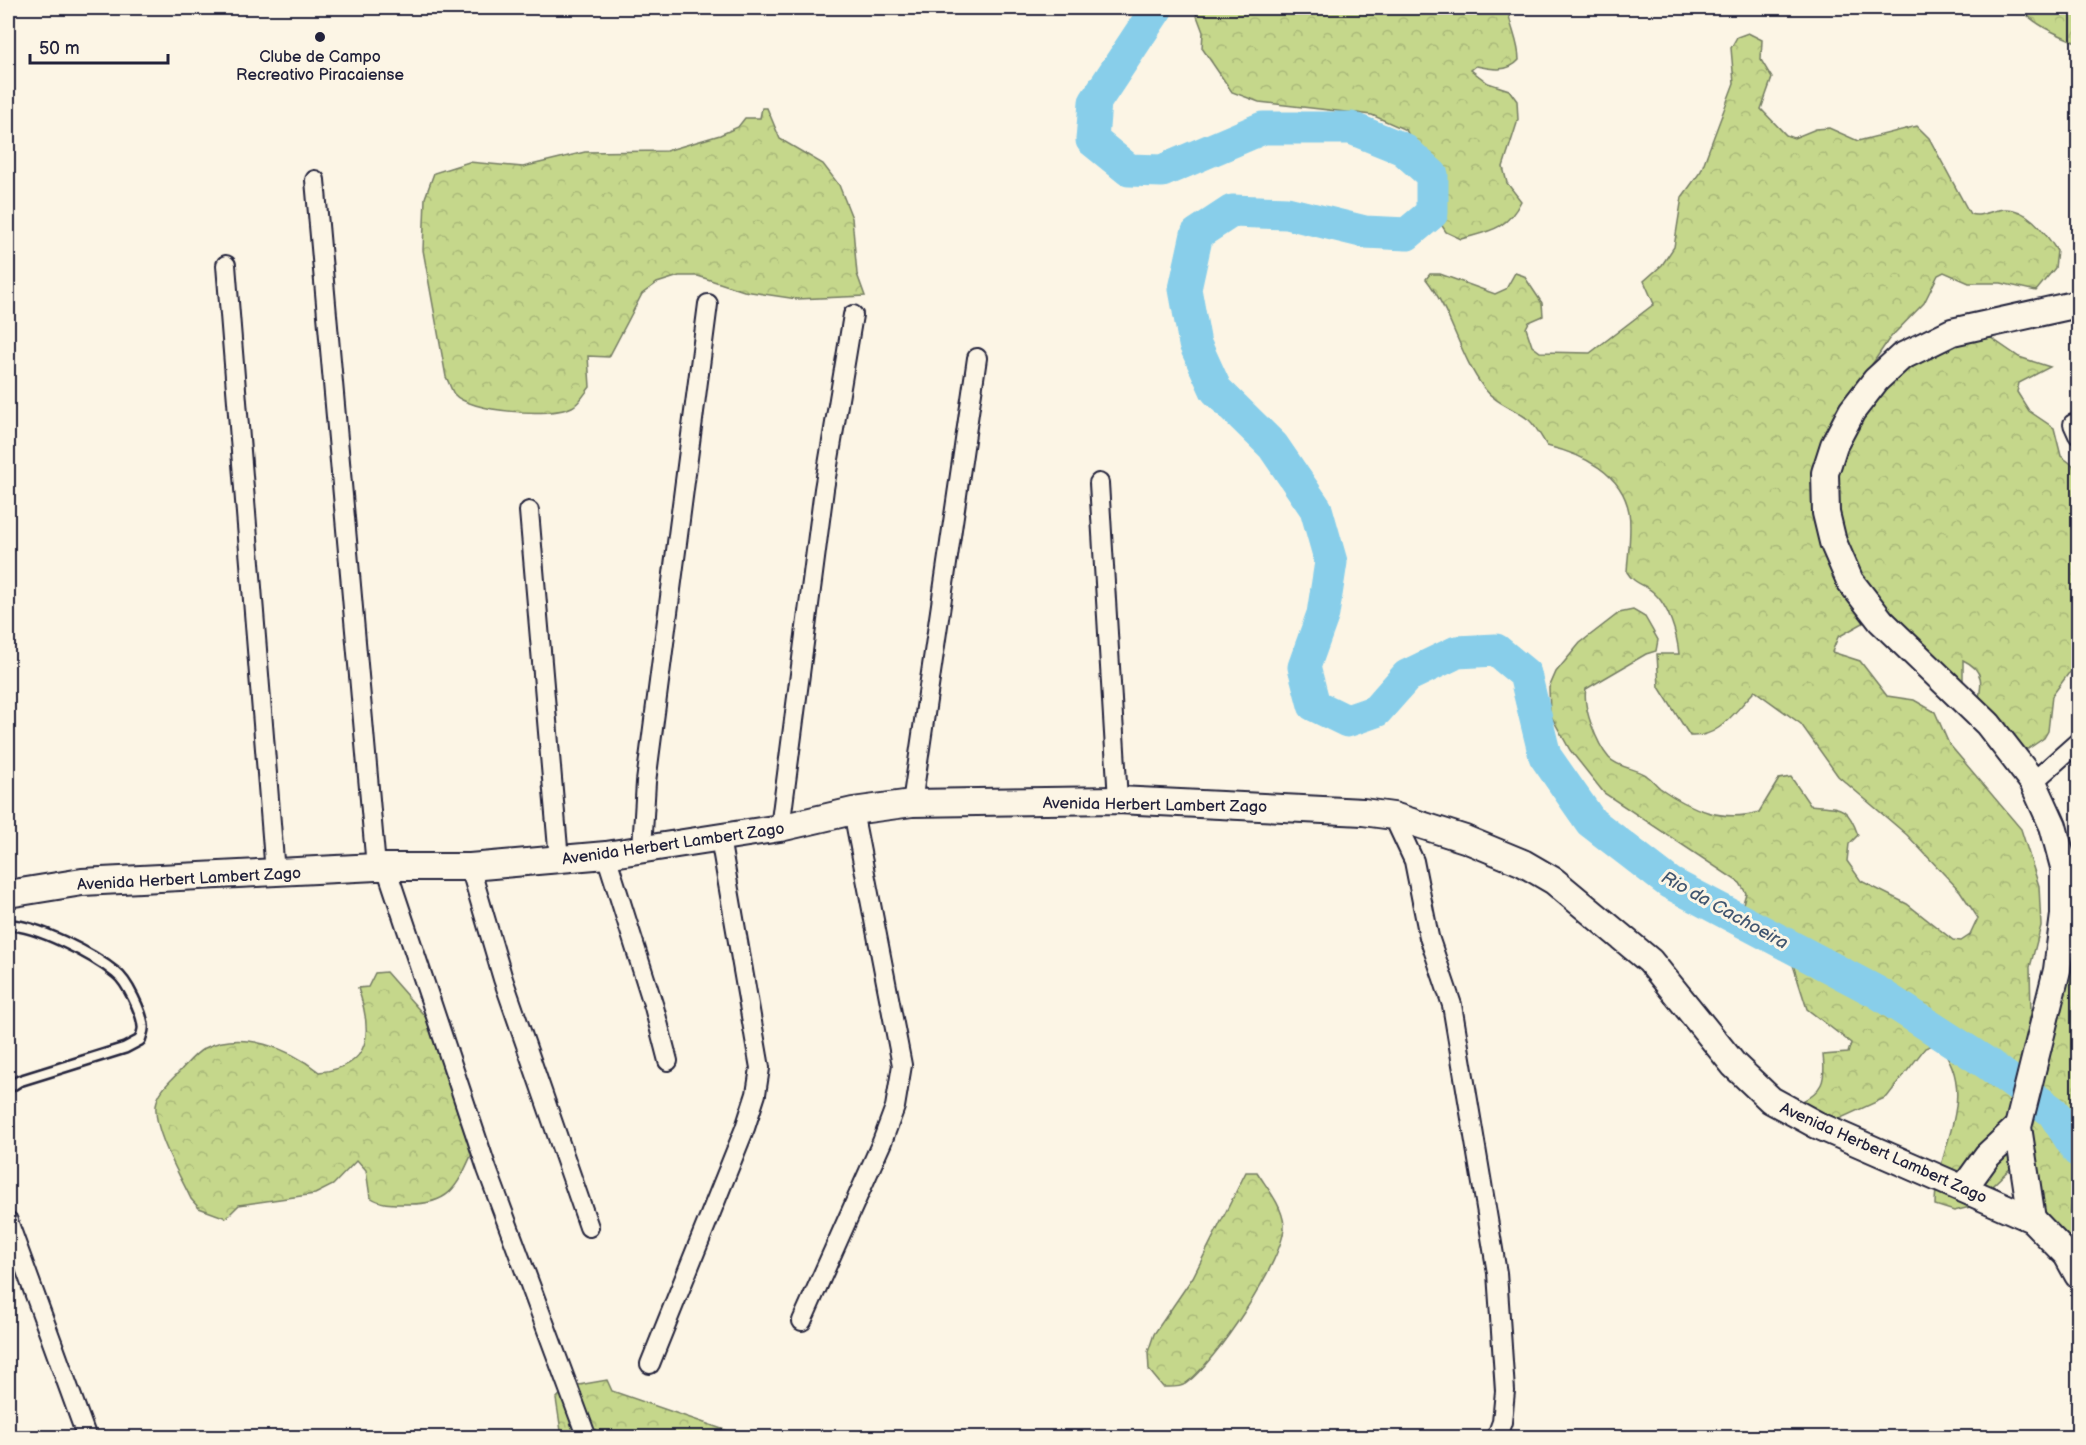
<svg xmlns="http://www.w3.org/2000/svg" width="2086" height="1445" viewBox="0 0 2086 1445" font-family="'Balsamiq Sans',sans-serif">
	<defs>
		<pattern id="forest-crowns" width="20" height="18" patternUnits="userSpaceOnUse" patternTransform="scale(1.5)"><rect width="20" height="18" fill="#c5d78b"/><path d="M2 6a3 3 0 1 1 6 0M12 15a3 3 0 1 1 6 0" fill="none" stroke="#a9b879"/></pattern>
	</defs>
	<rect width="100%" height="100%" fill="#fcf5e5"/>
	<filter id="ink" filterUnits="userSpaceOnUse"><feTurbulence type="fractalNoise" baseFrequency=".0167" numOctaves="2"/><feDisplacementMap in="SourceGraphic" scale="12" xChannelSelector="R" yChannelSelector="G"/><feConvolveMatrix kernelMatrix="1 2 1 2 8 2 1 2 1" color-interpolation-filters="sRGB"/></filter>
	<g filter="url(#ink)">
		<!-- forest -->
		<g fill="url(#forest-crowns)" stroke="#747c63" stroke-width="1.5">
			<path d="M1194,8h314c1,18 11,33 11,52 -11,13 -29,9 -43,6l-5,4 17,13 21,7 8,11 1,19 -15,47 4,16 14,18c-14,29 -32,30 -60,38l-15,-7 -9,-14 -25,-78 -6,-10 -34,-15 -113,-13 -27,-10 -30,-44 1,-16z"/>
			<path d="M2021,8h57v35c-19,-8 -45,-18 -57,-35z"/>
			<path d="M1748,33l14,7 -1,20 11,18 -11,31 25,26 8,3 22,-9 13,-1 29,13 59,-15 12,12 41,76c10,3 18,-2 28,-4 27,-7 47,22 59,41l-2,17 -19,23 -35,-8h-32l-25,-11 -6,3 -14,28 -35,36 -65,97 -10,41 33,-54 67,-68 65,-19 12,2 28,19 31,10 -31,16 -2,9 12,19 25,17 7,28 17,13v198l-10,7 -16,22 -4,35 -4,7 -16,11 -20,-3 -32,-32c4,-24 13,-42 -13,-54v23l-91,-65 -34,19 -6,15 28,9 27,35 27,4 21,12 14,32 72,85 18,57 2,40 -11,41 1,47 -16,85 56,-180 7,-7v273c-7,20 -12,32 -1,52l-3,5 -19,-4 -38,-76 -47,45 -16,4 -19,-6c0,-57 47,-109 3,-162l-13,5 -38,49 -59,27 -29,-21c24,-12 27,-22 24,-48l25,-2 3,-10 -44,-34 -14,-44 -51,-58 4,-14 -6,-10 -136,-90 -34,-43 -20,-36 -1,-26 7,-16 24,-29 39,-30 14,-3 12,7 13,23 -2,11 -10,3 -60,35c-4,18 11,55 23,69 8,9 27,11 37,17 6,4 9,9 14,13 30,21 63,35 99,24l20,-33 12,-2 19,28c30,3 37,-1 48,30l-9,9 -2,17 14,20 46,23 46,36 8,1 9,-6 8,-17 -18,-27 -53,-56 -69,-59 -37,-52 -46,-33c-20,19 -34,47 -65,45l-31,-49 -2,-33h22c-2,-20 -10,-48 -26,-62 -9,-8 -19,-8 -26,-20 1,-19 5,-41 2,-60 -7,-39 -47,-58 -82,-66 -5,-8 -11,-20 -18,-26 -15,-12 -33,-16 -45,-32 -25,-33 -32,-76 -58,-109l4,-5h10l55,20 11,-5 9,-16 9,3 18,27 1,13 -14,6 -3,6 6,18 8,6 50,1 64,-49 -10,-23 18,-16 12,-18 8,-50 19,-26 33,-88 -3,-35 6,-11z"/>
			<path d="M762,108h5l13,31 43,25 16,21 13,33 5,56 8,22 -68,3 -53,-8 -46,-15h-19l-22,7 -15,11 -33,63 -21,-1 2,31c-5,6 -11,17 -18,20 -20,11 -103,5 -118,-13 -3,-4 -5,-12 -8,-17l-23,-127 2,-52 9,-25 35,-11 54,5 62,-15 81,-1 54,-16 18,-8 7,-9h15z"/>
			<path d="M386,972l51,58 6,14v23l17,18 16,60c-18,38 -22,60 -69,59 -14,0 -25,1 -37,-7l-4,-27 -9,-10 -24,25 -18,9 -76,11 -13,13 -27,-10 -8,-9c-11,-24 -37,-67 -35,-93 1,-13 13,-24 22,-33 8,-8 17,-20 27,-25 37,-18 84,0 114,24 55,-5 53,-42 39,-84l10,-1 7,-14z"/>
			<path d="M1246,1172h11c10,16 25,33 27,53 2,32 -71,141 -99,159 -5,4 -16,3 -22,3l-14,-17 -1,-18 6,-18 39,-57z"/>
			<polygon points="607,1380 612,1391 745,1437 562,1437 556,1399 567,1387"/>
		</g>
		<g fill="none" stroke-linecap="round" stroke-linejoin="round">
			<!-- river -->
			<polyline stroke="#88ceea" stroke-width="33" points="1157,8 1095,102 1092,140 1129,170 1162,171 1263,128 1351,128 1403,149 1432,175 1432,213 1407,234 1365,232 1287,213 1232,211 1197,234 1185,289 1195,344 1216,390 1273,446 1316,509 1331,562 1323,614 1304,667 1314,705 1347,721 1376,711 1407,676 1457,652 1496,650 1525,674 1545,756 1591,822 1670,883 1877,992 1988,1064 2053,1112 2078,1151"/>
			<!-- lane casing -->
			<g stroke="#22223b" stroke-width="14">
				<path id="lane" d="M8,925c28,0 85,29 108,48 11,8 26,40 27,53 1,4 -2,10 -3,14l-15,8 -106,33 -11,7"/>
			</g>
			<!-- street casing -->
			<g stroke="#22223b" stroke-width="22">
				<g id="street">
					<polyline points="315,180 376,867"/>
					<polyline points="226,265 275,873"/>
					<polyline points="2073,424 2078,435"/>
					<polyline points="1099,483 1118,800"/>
					<polyline points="529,511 559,860"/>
					<polyline points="2033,782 2078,742"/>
					<polyline points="912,803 977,358"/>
					<polyline points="1393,816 1414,861 1429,937 1452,1005 1497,1273 1505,1391 1502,1422 1496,1438"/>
					<polyline points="780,828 824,489 853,315"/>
					<polyline points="642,849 646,782 708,304"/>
					<polyline points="606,855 654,1007 668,1061"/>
					<polyline points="386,867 487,1169 587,1438"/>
					<polyline points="470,867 503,979 589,1227"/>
					<polyline points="8,1221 87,1438"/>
					<polyline points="802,1321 882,1142 895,1107 902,1065 853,811"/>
					<polyline points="650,1364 745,1128 756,1094 760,1068 720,838"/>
				</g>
			</g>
			<!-- secondary casing -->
			<g stroke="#22223b" stroke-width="30">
				<g id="secondary">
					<polyline points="8,894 82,882 376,867 470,867 606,855 780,828 853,811 912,803 1118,800 1363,812 1393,816 1465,839 1523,863 1554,881 1650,961 1734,1065 1771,1100 1817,1125 2032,1219 2067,1255 2078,1275"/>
					<polyline points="1964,1188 1987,1156 2018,1127"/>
					<polyline points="2032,1219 2018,1127 2057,970 2064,915 2064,867 2053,826 2033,782 1988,724 1881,621 1850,581 1833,542 1826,513 1825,473 1834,445 1852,411 1876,380 1901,357 1952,332 2078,304"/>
				</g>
			</g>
			<!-- lane -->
			<use href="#lane" stroke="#fcf5e5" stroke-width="9"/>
			<!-- street -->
			<use href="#street" stroke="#fcf5e5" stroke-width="18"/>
			<!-- secondary -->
			<use href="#secondary" stroke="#fcf5e5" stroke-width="26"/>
		</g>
	</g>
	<!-- markers -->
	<circle fill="#22223b" stroke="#fcf5e5" stroke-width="2" cx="320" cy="37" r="6"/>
	<g text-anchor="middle" stroke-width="6" stroke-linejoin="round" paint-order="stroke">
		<!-- poi labels -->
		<g font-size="16" fill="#22223b" stroke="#fcf5e5">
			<text x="320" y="62">Clube de Campo<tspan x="320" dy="18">Recreativo Piracaiense</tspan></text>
		</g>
		<!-- street labels -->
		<g font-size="16" fill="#22223b" stroke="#fcf5e5">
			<text transform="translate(1155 804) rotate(1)" y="6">Avenida Herbert Lambert Zago</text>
			<text transform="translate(673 843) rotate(-8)" y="6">Avenida Herbert Lambert Zago</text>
			<text transform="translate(189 878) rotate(-3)" y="6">Avenida Herbert Lambert Zago</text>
			<text transform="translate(1884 1152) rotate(24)" y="6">Avenida Herbert Lambert Zago</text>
		</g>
		<!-- water labels -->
		<g font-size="18" font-style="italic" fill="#415670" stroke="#fcf5e5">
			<text transform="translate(1725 910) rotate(29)" y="6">Rio da Cachoeira</text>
		</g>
	</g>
	<!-- margin -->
	<rect width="2086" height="1445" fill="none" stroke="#fcf5e5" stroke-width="30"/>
	<rect x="15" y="15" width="2056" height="1415" fill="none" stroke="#22223b" stroke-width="2" filter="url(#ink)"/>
	<!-- scale -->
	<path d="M30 54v9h138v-9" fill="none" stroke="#22223b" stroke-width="3"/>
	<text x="39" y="54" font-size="18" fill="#22223b" stroke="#fcf5e5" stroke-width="4.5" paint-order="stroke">50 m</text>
</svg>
